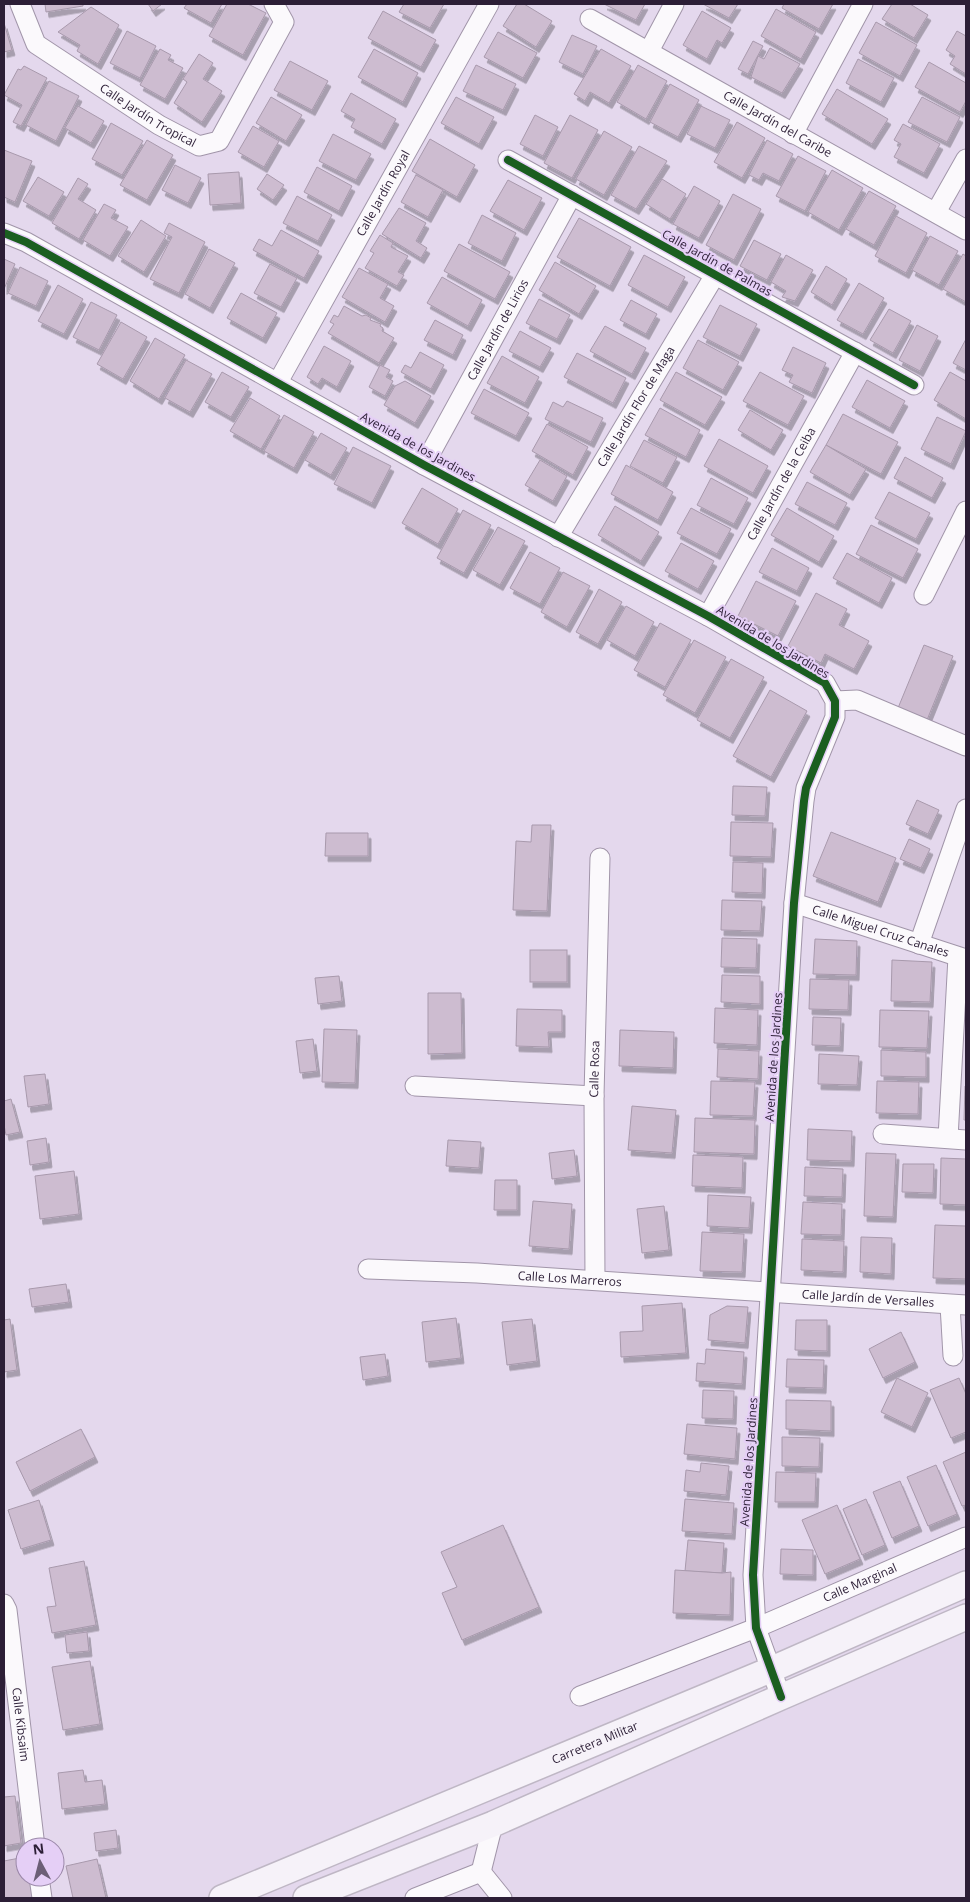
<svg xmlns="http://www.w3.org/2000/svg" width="970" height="1902" viewBox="0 0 970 1902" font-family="'Open Sans',sans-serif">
	<defs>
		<filter id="shadow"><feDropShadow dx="3" dy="5.5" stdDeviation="0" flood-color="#0004"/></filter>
	</defs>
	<rect width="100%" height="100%" fill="#e4d8ed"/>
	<!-- building -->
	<g fill="#cdbcd0" stroke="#a899ac" filter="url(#shadow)">
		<polygon points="45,4 83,4 83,6 46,12"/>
		<polygon points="148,4 162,4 153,11"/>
		<polygon points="187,4 222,4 211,23 184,8"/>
		<polygon points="227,4 248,4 266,13 243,55 209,36"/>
		<polygon points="404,4 444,4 430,28 399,12"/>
		<polygon points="517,4 524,4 552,21 536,47 503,26"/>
		<polygon points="604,4 645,4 636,20"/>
		<polygon points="703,4 738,4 729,18"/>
		<polygon points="784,4 833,4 819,29 782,8"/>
		<polygon points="892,4 910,4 928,15 914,38 882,19"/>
		<polygon points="91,7 119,25 98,64 77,51 80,45 58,32"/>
		<polygon points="776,9 816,32 801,59 761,36"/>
		<polygon points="383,11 436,40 421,67 368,38"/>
		<polygon points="702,11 731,28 722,43 717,40 707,59 683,45"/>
		<polygon points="876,22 917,45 900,76 859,53"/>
		<polygon points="4,23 12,50 4,52"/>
		<polygon points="127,31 156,46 140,78 110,63"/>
		<polygon points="957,31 966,36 966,74 950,64 955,56 946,50"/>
		<polygon points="498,32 537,53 523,78 484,57"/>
		<polygon points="572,35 597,46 583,74 559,62"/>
		<polygon points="753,41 763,46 748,74 738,69"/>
		<polygon points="770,48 800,64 782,93 751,77 758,56 764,59"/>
		<polygon points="160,49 171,55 168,60 183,68 165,99 140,85"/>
		<polygon points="374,49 418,73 403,102 358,77"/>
		<polygon points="601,49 631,66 609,103 590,92 585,101 574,94"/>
		<polygon points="199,54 213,63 203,79 222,91 202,122 174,103 187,82 183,79"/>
		<polygon points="858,59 894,78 881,102 846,83"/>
		<polygon points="290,61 328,81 312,110 274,90"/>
		<polygon points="929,62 966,83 966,101 960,112 915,87"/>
		<polygon points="476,65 516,84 503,110 463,91"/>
		<polygon points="638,65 667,81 646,119 617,102"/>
		<polygon points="24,66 47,78 21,126 13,122 22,105 4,95 18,69 21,70"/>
		<polygon points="49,81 79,96 56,141 26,125"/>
		<polygon points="670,84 699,100 678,137 650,122"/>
		<polygon points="837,89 888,119 872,144 822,114"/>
		<polygon points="351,93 396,119 382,144 351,127 355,119 341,111"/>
		<polygon points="271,97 302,115 286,141 256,123"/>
		<polygon points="456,97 494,117 479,144 441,123"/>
		<polygon points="922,97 960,117 947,142 908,122"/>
		<polygon points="78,106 104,121 91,143 65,128"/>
		<polygon points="701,106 730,120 715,148 687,134"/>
		<polygon points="535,115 558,127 543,156 520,144"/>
		<polygon points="570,115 598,130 572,178 544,163"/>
		<polygon points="737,122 765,138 742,178 714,162"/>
		<polygon points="111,123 143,141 122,175 92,159"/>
		<polygon points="903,124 940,144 924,173 894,157 901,144 894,140"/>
		<polygon points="253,126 279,141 264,167 238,152"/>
		<polygon points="604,131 632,147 604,195 576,179"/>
		<polygon points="333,134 371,154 356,180 319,161"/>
		<polygon points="430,139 475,165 457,197 412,171"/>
		<polygon points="147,140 173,155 147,200 120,185"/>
		<polygon points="767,140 793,154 779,181 763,173 759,180 749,175"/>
		<polygon points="639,146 667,161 636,209 611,195"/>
		<polygon points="4,150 32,161 15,202 4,197"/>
		<polygon points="798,156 826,171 805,211 776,196"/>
		<polygon points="175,165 201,178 188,203 162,190"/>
		<polygon points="317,167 352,186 339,211 304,192"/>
		<polygon points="832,170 863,188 839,230 808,212"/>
		<polygon points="239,172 241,203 210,205 208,174"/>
		<polygon points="267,174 284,185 273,200 257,189"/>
		<polygon points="416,175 443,190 428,217 401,202"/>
		<polygon points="38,177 64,192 49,216 23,201"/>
		<polygon points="78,178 88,184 78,199 96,210 79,239 52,223"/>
		<polygon points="662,179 686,194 670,219 646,204"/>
		<polygon points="508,180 542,198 524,230 490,211"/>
		<polygon points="694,186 720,201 699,238 673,224"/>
		<polygon points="869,191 896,206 874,245 846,229"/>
		<polygon points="733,194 761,209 734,260 706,245"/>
		<polygon points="297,196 332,215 318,241 283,223"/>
		<polygon points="104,204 116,210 111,218 128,227 110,256 83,240"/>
		<polygon points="399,208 426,223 416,241 427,248 421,258 382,234"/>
		<polygon points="482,215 516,233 502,261 468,243"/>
		<polygon points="896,216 927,233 906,273 875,256"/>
		<polygon points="579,218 631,247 610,286 557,257"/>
		<polygon points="141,220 166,236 144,272 118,256"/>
		<polygon points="169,223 205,242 179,293 150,279 172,237 164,233"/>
		<polygon points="281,230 319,251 304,278 253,250 259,239 272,246"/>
		<polygon points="380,235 393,243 391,247 408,256 398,272 404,275 397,286 365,268 374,253 370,251"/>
		<polygon points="930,236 958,251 939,285 912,270"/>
		<polygon points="754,240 781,254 767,280 740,266"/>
		<polygon points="459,244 510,272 495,299 444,271"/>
		<polygon points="209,249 235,263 210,308 185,294"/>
		<polygon points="963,254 966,256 966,302 943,289"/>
		<polygon points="644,255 685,277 668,307 628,285"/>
		<polygon points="786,255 813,270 795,301 782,297 786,291 771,282"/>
		<polygon points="4,259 15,264 4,289"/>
		<polygon points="555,262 596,286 579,314 539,290"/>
		<polygon points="270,264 297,278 281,307 254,293"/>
		<polygon points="826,266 847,279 832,305 811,292"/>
		<polygon points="20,267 48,281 36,306 8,293"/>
		<polygon points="359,268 388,284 380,298 394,306 385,322 342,297"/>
		<polygon points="442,277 482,300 468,326 427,303"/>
		<polygon points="859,283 884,298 863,334 837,320"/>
		<polygon points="58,285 83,299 64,334 38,321"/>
		<polygon points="241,293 277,313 263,338 227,318"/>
		<polygon points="539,299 570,315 557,339 526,323"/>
		<polygon points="631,300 657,314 646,334 620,320"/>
		<polygon points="91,302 117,315 99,350 73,337"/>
		<polygon points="720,305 757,324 740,356 703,337"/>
		<polygon points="344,306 362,316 366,315 371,318 370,320 381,324 380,326 383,328 382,331 394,338 379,363 328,333 334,324 330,322 334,315 338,317"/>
		<polygon points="889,309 911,321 893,353 870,340"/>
		<polygon points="435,320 463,335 453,355 424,340"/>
		<polygon points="121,322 147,337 123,379 97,364"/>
		<polygon points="917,325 938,336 920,371 899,360"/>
		<polygon points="605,326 646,348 632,374 590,351"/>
		<polygon points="520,331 551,348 540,367 509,351"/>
		<polygon points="155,338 185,355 159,399 130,381"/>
		<polygon points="966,339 966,370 953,363"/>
		<polygon points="698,340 739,362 723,390 683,368"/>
		<polygon points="324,346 351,361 337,387 322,378 318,384 307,377"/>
		<polygon points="793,347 826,363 812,393 789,382 793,375 782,370"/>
		<polygon points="420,352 444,365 431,389 401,372 405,365 411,368"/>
		<polygon points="577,353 626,378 613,403 564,377"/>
		<polygon points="502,356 539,377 525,403 487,383"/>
		<polygon points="186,360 212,374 190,412 165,398"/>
		<polygon points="380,365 390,370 386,377 393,381 385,396 369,387"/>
		<polygon points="222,372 249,387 231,417 205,402"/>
		<polygon points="676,372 722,397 705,425 660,400"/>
		<polygon points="760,372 804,396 788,425 743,401"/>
		<polygon points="950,372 966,381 966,419 934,400"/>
		<polygon points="867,380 905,401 890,428 852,407"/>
		<polygon points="405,381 431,396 415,423 384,405 395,386"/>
		<polygon points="484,389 529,413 516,436 471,413"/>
		<polygon points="250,398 280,416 261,449 230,431"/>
		<polygon points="567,401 603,418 591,442 545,419 553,402 563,407"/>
		<polygon points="660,408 700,430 686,457 645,435"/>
		<polygon points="750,410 783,430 771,450 738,430"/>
		<polygon points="843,414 898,442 881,474 826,445"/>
		<polygon points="284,415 314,432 294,468 264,451"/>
		<polygon points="937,417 966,431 951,464 921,449"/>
		<polygon points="547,424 588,447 573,475 532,451"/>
		<polygon points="321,433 347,448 331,475 305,460"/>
		<polygon points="719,439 768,466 753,493 704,466"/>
		<polygon points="644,440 677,457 663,483 630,466"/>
		<polygon points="826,445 866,469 850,495 810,472"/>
		<polygon points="353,447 391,466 372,503 334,484"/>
		<polygon points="905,457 943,478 932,498 894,478"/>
		<polygon points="540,460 567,476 553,501 525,485"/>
		<polygon points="626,465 673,492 658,520 611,494"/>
		<polygon points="711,478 748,498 734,524 697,505"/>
		<polygon points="807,482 847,503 835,525 795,504"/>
		<polygon points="422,488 458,509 438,544 402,523"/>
		<polygon points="889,492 930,513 916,539 875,518"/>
		<polygon points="615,506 659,532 641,561 598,535"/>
		<polygon points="691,508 731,529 717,554 677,533"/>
		<polygon points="787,508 834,536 819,562 771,535"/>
		<polygon points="463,510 491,525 464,573 437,558"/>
		<polygon points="871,525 918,549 903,578 856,554"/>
		<polygon points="498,527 525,541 500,585 473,570"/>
		<polygon points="681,543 714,561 698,589 665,571"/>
		<polygon points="772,548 809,568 797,591 759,572"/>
		<polygon points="530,552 560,568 540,604 510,588"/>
		<polygon points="847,553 892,578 879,603 833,578"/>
		<polygon points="563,572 590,586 567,627 541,612"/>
		<polygon points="756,581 796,601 778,636 738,616"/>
		<polygon points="599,589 622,602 598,644 576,632"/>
		<polygon points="816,593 847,609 839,625 869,641 854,669 825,654 821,663 788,646"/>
		<polygon points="626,606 654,622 635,656 607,640"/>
		<polygon points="660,623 691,640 665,687 634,670"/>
		<polygon points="694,640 726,657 695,713 663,695"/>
		<polygon points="924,645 953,656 927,720 898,708"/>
		<polygon points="731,659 764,677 730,738 697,720"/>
		<polygon points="770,690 807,711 771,777 733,756"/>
		<polygon points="733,786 767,787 765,816 732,815"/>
		<polygon points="917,800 939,810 928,834 906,824"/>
		<polygon points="731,822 773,823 771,857 730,856"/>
		<polygon points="532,825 551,825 547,911 513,910 516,841 531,842"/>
		<polygon points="831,832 896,858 878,902 813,876"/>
		<polygon points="326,833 368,833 368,856 325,856"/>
		<polygon points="909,839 930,849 921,868 900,859"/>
		<polygon points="733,862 763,863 762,893 732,892"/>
		<polygon points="722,900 762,901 760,931 721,930"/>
		<polygon points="722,938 757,939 756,968 721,967"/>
		<polygon points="815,939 857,941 856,975 813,974"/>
		<rect x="530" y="950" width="37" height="32"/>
		<polygon points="892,960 932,962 930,1002 891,1001"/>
		<polygon points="722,975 760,976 760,1004 721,1002"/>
		<polygon points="339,976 342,1001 318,1004 315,978"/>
		<polygon points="810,979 849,980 848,1010 809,1009"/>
		<polygon points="428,993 461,993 462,1053 428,1054"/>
		<polygon points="715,1008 758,1010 757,1045 714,1043"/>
		<polygon points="517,1009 562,1010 562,1032 548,1032 549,1047 516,1046"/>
		<polygon points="880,1010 929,1011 927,1048 879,1047"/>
		<polygon points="813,1017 841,1018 840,1046 812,1045"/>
		<polygon points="324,1029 357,1030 355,1083 322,1082"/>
		<polygon points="620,1030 674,1032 673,1068 619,1066"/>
		<polygon points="313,1039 317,1071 300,1073 296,1041"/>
		<polygon points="718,1049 759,1051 758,1079 717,1077"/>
		<polygon points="881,1050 926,1052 926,1077 881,1076"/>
		<polygon points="819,1054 859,1056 857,1085 818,1084"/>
		<polygon points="45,1074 49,1104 28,1107 24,1076"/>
		<polygon points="711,1081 755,1082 753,1116 710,1115"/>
		<polygon points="877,1081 919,1082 918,1114 876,1113"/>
		<polygon points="965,1086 966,1086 966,1120 964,1120"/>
		<polygon points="11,1099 20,1132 6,1135 4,1125 4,1101"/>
		<polygon points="632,1106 676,1110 672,1153 628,1150"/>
		<polygon points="695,1118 755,1120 754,1154 694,1152"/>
		<polygon points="808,1129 852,1131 851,1161 807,1160"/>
		<polygon points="46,1138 49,1162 30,1165 27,1141"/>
		<polygon points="448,1140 481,1142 479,1168 446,1166"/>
		<polygon points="574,1150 577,1176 552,1179 549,1153"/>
		<polygon points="866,1153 896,1154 893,1217 864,1216"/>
		<polygon points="693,1155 743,1157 742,1188 692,1186"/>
		<polygon points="941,1158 966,1159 966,1205 940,1204"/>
		<polygon points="903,1164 934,1164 933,1193 902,1192"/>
		<polygon points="805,1167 843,1169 842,1197 804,1196"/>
		<polygon points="74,1171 79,1214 40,1219 35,1176"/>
		<polygon points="495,1180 517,1180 517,1210 494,1210"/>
		<polygon points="708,1195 751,1197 749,1228 707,1226"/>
		<polygon points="533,1201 572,1204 569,1249 529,1246"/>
		<polygon points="803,1202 842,1204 841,1235 801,1234"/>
		<polygon points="664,1206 669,1250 642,1253 637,1209"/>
		<polygon points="935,1225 966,1226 966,1279 933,1278"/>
		<polygon points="702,1232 744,1234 742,1272 700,1271"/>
		<polygon points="861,1237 892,1238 891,1274 860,1272"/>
		<polygon points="802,1239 844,1241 843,1272 801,1270"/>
		<polygon points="66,1284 69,1302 32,1307 29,1289"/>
		<polygon points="682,1303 686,1353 621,1357 620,1332 643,1331 642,1306"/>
		<polygon points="727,1306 748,1307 745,1343 708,1340 710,1315"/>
		<polygon points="456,1318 461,1358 426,1362 422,1322"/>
		<polygon points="10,1319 17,1370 4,1372 4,1320"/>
		<polygon points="532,1319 537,1361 507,1365 502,1322"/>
		<polygon points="796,1320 827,1320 827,1351 795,1350"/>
		<polygon points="901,1332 915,1362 883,1378 869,1349"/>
		<polygon points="706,1349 744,1352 742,1384 696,1381 697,1363 705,1364"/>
		<polygon points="385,1354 388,1376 363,1380 360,1357"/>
		<polygon points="787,1359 824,1360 823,1388 786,1387"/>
		<polygon points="897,1378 928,1393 912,1427 881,1412"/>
		<polygon points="959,1378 966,1394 966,1432 951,1438 930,1390"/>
		<polygon points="703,1390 734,1391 733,1419 702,1418"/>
		<polygon points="786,1400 831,1401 831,1431 786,1429"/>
		<polygon points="687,1424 737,1428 735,1459 684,1454"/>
		<polygon points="81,1429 95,1457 30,1491 16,1462"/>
		<polygon points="782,1437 820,1438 819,1467 782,1466"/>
		<polygon points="966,1452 966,1505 962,1506 943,1462"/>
		<polygon points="701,1463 729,1466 726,1495 684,1491 686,1470 700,1472"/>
		<polygon points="936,1465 957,1514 928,1526 907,1477"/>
		<polygon points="776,1472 816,1473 815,1502 775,1502"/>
		<polygon points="900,1481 919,1526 892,1538 873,1492"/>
		<polygon points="685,1499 734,1503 732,1534 682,1531"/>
		<polygon points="866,1499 885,1545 862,1555 843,1509"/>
		<polygon points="39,1500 51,1540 21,1549 8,1510"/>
		<polygon points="837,1505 860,1559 825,1574 802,1520"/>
		<polygon points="503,1525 539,1607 462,1640 442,1593 457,1587 441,1552"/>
		<polygon points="688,1540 724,1543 722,1573 685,1571"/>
		<polygon points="781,1549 813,1550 813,1575 780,1574"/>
		<polygon points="84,1561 96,1625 52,1633 47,1607 56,1606 49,1568"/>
		<polygon points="675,1570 722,1573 731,1572 730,1615 673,1613"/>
		<polygon points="87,1632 89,1651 67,1653 65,1635"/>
		<polygon points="90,1661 100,1724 63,1730 52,1667"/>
		<polygon points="83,1770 85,1782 102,1780 105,1804 62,1809 58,1773"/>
		<polygon points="15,1796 21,1843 4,1846 4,1797"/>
		<polygon points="116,1830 118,1848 96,1851 94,1833"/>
		<polygon points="25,1857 25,1877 29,1877 34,1898 4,1898 4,1861"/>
		<polygon points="97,1859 106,1898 73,1898 66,1866"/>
	</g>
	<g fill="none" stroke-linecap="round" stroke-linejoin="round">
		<!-- minor casing -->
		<g stroke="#a195a9" stroke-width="21">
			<g id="minor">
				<path id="s1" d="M20,4l16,40 123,81 40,21 20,-5 65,-119 -10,-18"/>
				<path id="s2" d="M590,19l376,211"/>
				<polyline points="649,51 674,4"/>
				<polyline points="793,134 863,4"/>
				<polyline points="508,160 914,385"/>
				<polyline points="936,212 966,159"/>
				<polyline points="4,233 26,242 424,465 708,616 825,683 835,701 835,717 806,788 804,801 794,903 753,1575 756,1628 781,1697"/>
				<path id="s3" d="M278,382l211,-378"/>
				<path id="s4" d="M424,465l148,-270"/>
				<path id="s5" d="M558,537l157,-262"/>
				<polyline points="924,595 966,511"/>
				<path id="s6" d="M708,616l147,-264"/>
				<polyline points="835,701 857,700 966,746"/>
				<path id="s7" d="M794,903l172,56"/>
				<polyline points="919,944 966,809"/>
				<polyline points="415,1086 594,1096"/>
				<polyline points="883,1134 966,1140"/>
				<polyline points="948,1138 958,957"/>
				<path id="s8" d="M368,1269l109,4 489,32"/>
				<path id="s9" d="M595,1280l-1,-184 6,-238"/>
				<polyline points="950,1305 953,1356"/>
				<path id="s10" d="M4,1604l3,6 28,237"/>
				<path id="s11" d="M580,1696l176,-68 210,-91"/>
				<polyline points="481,1872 493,1824"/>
				<polyline points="481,1872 502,1898"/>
				<polyline points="39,1877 42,1898"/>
				<polyline points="415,1898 481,1872"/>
			</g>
		</g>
		<!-- major casing -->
		<g stroke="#bfb7c5" stroke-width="28">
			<g id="major">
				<path id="s12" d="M222,1898l548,-228 196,-86"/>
				<polyline points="306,1898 493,1824 781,1697 966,1617"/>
			</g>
		</g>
		<!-- minor -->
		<use href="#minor" stroke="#fbf9fc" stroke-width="19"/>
		<!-- major -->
		<use href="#major" stroke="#f6f2f9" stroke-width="25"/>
		<!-- cycleway casing -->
		<g stroke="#e5cff6" stroke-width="11">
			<g id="cycleway">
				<polyline points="508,160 914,385"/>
				<polyline points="4,233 26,242 424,465 708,616 825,683 835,701 835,717 806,788 804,801 794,903 753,1575 756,1628 781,1697"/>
			</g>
		</g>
		<!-- cycleway -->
		<use href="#cycleway" stroke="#1b5e20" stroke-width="8"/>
	</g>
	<g text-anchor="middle" stroke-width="4.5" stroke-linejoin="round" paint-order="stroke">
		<!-- street labels -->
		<g font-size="12" fill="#2c1e36" stroke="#e5cff6">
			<text dy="4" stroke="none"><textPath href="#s1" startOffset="176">Calle Jardín Tropical</textPath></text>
			<text dy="4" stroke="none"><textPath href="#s2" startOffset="215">Calle Jardín del Caribe</textPath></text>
			<text dy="4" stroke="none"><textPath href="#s3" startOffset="216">Calle Jardín Royal</textPath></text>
			<text transform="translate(717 263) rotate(29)" y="4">Calle Jardín de Palmas</text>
			<text dy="4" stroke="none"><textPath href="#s4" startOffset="154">Calle Jardín de Lirios</textPath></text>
			<text dy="4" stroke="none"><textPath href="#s5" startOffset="152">Calle Jardín Flor de Maga</textPath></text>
			<text transform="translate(418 447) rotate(29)" y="4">Avenida de los Jardines</text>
			<text dy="4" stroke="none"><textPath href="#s6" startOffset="151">Calle Jardín de la Ceiba</textPath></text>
			<text transform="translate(773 642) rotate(31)" y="4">Avenida de los Jardines</text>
			<text dy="4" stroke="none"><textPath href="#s7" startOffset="91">Calle Miguel Cruz Canales</textPath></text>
			<text transform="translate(774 1057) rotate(-86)" y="4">Avenida de los Jardines</text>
			<text dy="4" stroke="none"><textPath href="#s9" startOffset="211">Calle Rosa</textPath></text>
			<text dy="4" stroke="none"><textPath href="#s8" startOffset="202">Calle Los Marreros</textPath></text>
			<text dy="4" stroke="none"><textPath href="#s8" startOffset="501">Calle Jardín de Versalles</textPath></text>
			<text transform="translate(749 1462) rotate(-86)" y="4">Avenida de los Jardines</text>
			<text dy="4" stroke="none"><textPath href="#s11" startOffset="302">Calle Marginal</textPath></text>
			<text dy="4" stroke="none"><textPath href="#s10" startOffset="122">Calle Kibsaim</textPath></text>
			<text dy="4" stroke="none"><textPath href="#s12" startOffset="404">Carretera Militar</textPath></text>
		</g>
	</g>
	<!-- border -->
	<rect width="970" height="1902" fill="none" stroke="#2c1e36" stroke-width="10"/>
	<!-- north arrow -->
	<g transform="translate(40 1862) rotate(353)"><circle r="24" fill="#e5cff6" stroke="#9b88a9"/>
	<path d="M0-4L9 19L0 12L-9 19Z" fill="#6c5f76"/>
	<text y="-8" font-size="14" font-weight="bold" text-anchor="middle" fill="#2c1e36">N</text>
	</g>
</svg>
